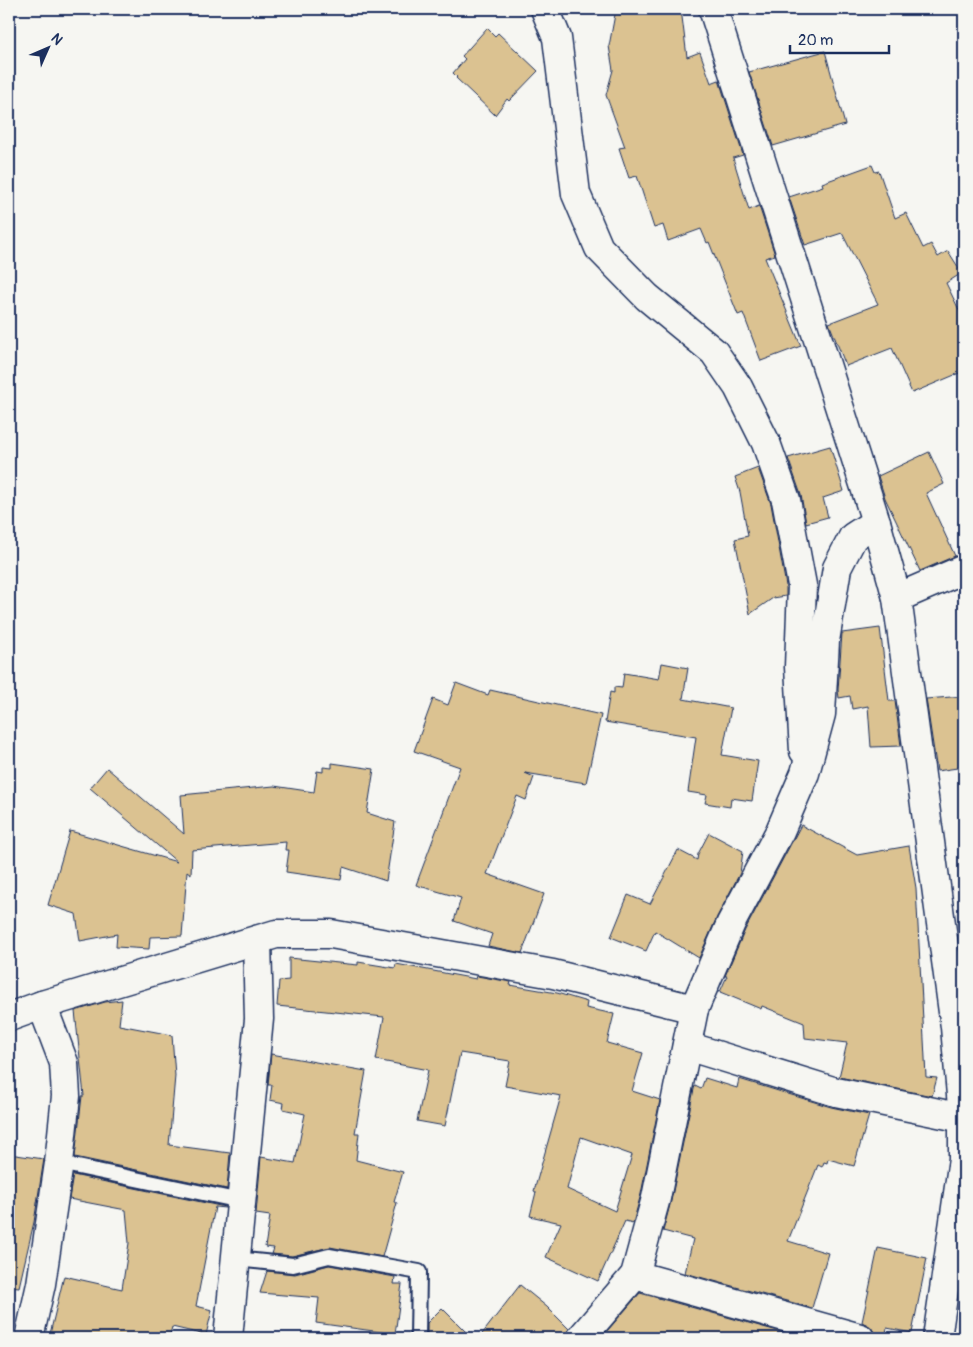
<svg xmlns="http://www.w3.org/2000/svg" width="973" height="1347" viewBox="0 0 973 1347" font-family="Pangolin,sans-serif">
	<rect width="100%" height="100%" fill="#f6f6f2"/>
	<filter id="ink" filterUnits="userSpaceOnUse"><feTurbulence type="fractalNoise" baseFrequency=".02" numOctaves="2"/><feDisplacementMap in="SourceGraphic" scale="10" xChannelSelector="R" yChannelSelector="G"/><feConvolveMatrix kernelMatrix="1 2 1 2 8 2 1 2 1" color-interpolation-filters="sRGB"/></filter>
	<g filter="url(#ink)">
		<!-- building -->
		<g fill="#dbc291" stroke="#1b2f5e" fill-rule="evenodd">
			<polygon points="616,9 681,9 687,57 700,52 711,83 719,80 743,155 733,158 749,210 759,206 775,255 765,258 801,346 761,361 743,313 738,315 709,242 707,243 701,229 668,241 663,225 654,228 637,176 629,178 619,148 625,147 606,95 613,70 609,46"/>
			<polygon points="487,28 495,36 498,33 538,71 509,101 507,99 495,115 456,78 457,77 453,73 465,59 462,56"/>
			<polygon points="825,51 845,125 773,146 749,72"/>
			<polygon points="872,165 875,172 879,171 895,218 906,213 923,248 931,244 938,257 948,251 962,273 946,283 964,320 964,371 912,393 892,348 846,366 829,323 878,304 842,233 805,245 789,197 823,186 822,183"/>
			<polygon points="830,446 844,491 823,498 828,517 806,523 801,495 788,458"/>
			<polygon points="929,452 944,484 926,493 955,556 920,571 885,498 878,476"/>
			<polygon points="758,468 771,504 786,586 786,596 773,598 750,614 735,539 748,536 740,492 735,477"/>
			<polygon points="880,628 889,701 895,701 901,746 871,747 868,706 852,709 850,696 839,698 838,690 842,633"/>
			<polygon points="662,663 688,668 683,699 731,708 722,755 758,761 752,801 731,798 730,807 705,803 707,795 688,792 696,737 605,722 610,692 614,693 614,687 622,688 624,673 659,679"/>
			<polygon points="456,683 488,695 490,690 601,715 586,783 525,773 534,777 526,800 517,796 487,874 544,894 522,953 488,946 492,934 454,921 461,898 416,885 460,767 414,751 433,699 448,705"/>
			<polygon points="964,696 964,767 937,771 926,699"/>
			<polygon points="332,763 374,769 367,813 395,822 386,881 343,867 341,880 286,872 289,850 285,850 286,842 192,850 191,874 187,871 182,936 150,937 149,949 116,947 117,934 80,941 76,914 48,905 70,831 177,862 90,788 107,768 184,834 181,795 274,786 314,792 317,771 323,772 323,767 332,768"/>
			<polygon points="801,825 857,855 909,846 916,888 926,1077 937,1078 932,1096 839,1077 847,1043 805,1038 804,1023 762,1006 761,1009 720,992 727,976 725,976 745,930"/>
			<polygon points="709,833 743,851 740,873 717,917 699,958 655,931 646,951 611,937 628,895 650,904 678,850 697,860 698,854"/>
			<path d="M289,958l69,7v-3l37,6 1,-4 80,15 1,-3 34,6 -1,3 47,8 30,9 -1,6 28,6 -7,29 36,10 -11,38 28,9 -19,94 -8,29 -8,-2 -27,60 -52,-24 15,-34 -31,-7 6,-24 -2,-1 27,-95 -56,-10 5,-25 -50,-8 -15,73 -28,-5 11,-51 -52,-10 8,-43 -107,-11 2,-25 10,-1zM581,1137l51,18 -17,56 -48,-22z"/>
			<polygon points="122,1000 119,1025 172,1035 175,1076 169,1145 230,1153 227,1189 75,1157 82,1096 84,1096 75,1011 105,1002"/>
			<polygon points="271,1054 366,1071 355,1133 359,1133 356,1160 403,1172 394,1202 397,1203 382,1257 330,1247 292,1256 272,1254 274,1248 265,1247 270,1216 256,1214 261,1157 295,1163 305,1114 283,1109 284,1103 270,1100 272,1085 268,1085"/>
			<polygon points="705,1078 737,1088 739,1079 831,1107 869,1115 854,1166 828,1159 827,1163 824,1162 822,1167 818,1165 788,1241 828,1253 812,1308 685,1273 693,1239 663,1231 671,1201 694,1089 695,1086 701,1089"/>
			<polygon points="9,1154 44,1159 34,1222 19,1287 9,1286"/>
			<polygon points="73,1175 225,1207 225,1208 215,1207 196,1306 212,1310 206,1335 172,1327 169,1338 49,1338 64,1276 122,1289 129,1243 126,1210 69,1199"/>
			<polygon points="878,1248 927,1258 912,1333 887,1328 885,1338 875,1338 875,1334 871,1327 862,1322"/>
			<polygon points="329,1265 395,1277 394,1284 402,1284 395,1334 316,1323 319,1298 260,1293 267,1271 295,1274"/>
			<polygon points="520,1285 547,1307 569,1329 566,1338 479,1338"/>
			<polygon points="640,1293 803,1338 601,1338"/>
			<polygon points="442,1308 472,1338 427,1338 427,1323"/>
		</g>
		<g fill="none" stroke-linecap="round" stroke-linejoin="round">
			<!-- service casing -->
			<g stroke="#1b2f5e" stroke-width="18">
				<g id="service">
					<polyline points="59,1163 241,1201"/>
					<polyline points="236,1259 293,1265 329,1256 419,1272 418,1338"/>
				</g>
			</g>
			<!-- minor casing -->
			<g stroke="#1b2f5e" stroke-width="31">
				<g id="minor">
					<polyline points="545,9 557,38 576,194 599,248 647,297 714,352 738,387 766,443 786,500 802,585 799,667 804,751"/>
					<polyline points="897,598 964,569"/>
					<polyline points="9,1017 42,1005 276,934 331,934 553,974 694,1009"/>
					<polyline points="687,1046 836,1092 963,1118"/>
					<polyline points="635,1275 860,1338"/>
					<polyline points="29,1338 41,1284 59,1163 66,1096 64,1063 42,1005"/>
					<polyline points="228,1338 259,1019 257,940"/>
					<polyline points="581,1338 635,1275 656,1198 694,1009 731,923 780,831 805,773 821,714 825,641 837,568 853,537 876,522"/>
				</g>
			</g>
			<!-- tertiary casing -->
			<g stroke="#1b2f5e" stroke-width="31">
				<polyline id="tertiary" points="713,9 876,522 897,598 955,1027 963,1118 963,1159 937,1338"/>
			</g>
			<!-- service -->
			<use href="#service" stroke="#f6f6f2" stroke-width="14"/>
			<!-- minor -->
			<use href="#minor" stroke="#f6f6f2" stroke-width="28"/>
			<!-- tertiary -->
			<use href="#tertiary" stroke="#f6f6f2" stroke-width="28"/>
		</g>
	</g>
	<!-- margin -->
	<rect width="973" height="1347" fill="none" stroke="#f6f6f2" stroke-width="30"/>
	<rect x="15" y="15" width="943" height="1317" fill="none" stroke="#1b2f5e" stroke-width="2" filter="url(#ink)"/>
	<!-- north arrow -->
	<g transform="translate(48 48) rotate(45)" stroke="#f6f6f2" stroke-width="4" paint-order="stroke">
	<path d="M0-4L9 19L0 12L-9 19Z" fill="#1b2f5e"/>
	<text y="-8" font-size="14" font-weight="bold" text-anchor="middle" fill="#1b2f5e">N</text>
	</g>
	<!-- scale -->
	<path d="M790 45v8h99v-8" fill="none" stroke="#1b2f5e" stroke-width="2.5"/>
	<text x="798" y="45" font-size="15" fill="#1b2f5e" stroke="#f6f6f2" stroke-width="4" paint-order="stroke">20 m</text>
</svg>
